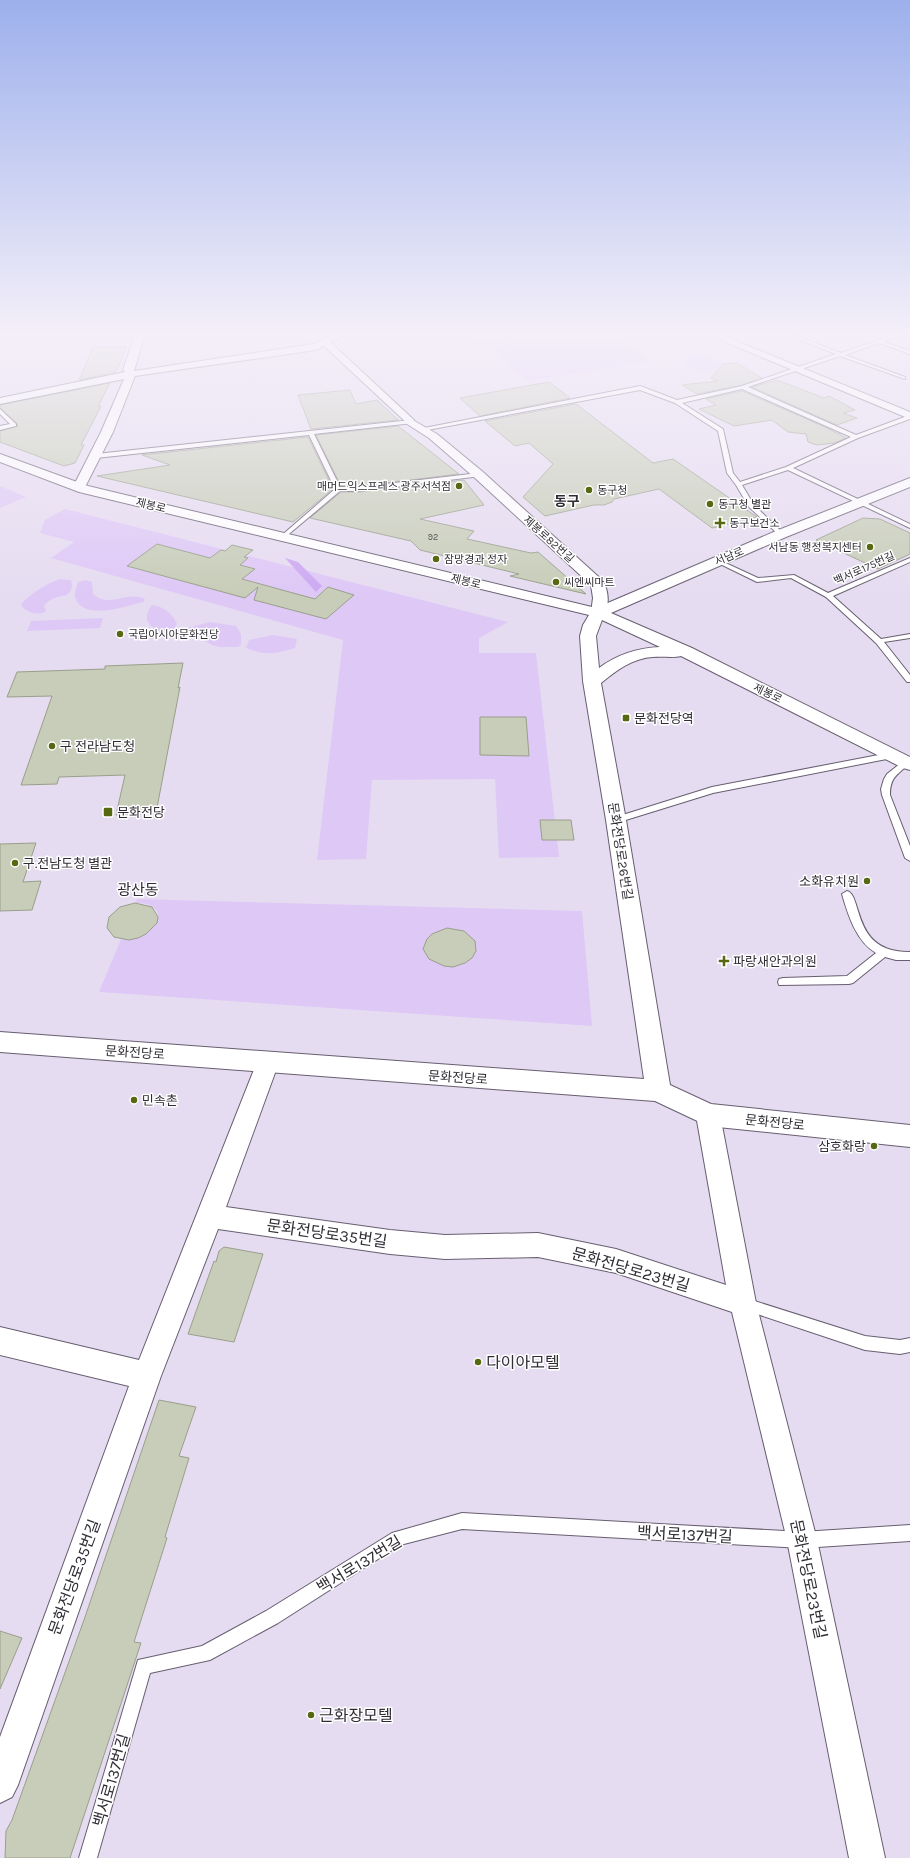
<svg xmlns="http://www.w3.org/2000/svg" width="910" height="1858" viewBox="0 0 910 1858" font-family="Karla,'Noto Sans KR',sans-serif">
	<rect width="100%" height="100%" fill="#e6dcf1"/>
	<!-- green -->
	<g fill="#dec8f6">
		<polygon points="461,334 613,334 653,361 528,381 484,344 474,345"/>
		<polygon points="705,355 724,363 719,365 723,367 701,373 681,360"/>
		<polygon points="0,486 26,497 0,508"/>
		<polygon points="65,509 508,622 479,638 479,653 536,653 559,857 499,858 495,779 372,780 366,859 317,860 343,640 51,558 74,542 40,533 45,520"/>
		<path d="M60,579l11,1c2,6 1,10 -4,15 -10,2 -17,3 -23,11l2,5c-7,5 -16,2 -23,-3l-2,-4c11,-11 24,-20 39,-25z"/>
		<path d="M86,580l6,2 1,12c16,15 34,-4 52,5l-2,3c-16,4 -61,20 -68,-5 -1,-4 2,-11 3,-15z"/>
		<path d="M152,605c11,1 21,9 25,19l-3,5c-17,5 -37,-6 -22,-24z"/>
		<polygon points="103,618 100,628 27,631 31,621"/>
		<polygon points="210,622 236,626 241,634 241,645 238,647 220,647 212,645 197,636 177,638 169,635 171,632"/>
		<path d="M273,635l24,4 -2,9c-21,6 -28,8 -49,0l3,-8z"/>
		<path d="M137,899l445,12 10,115 -493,-34 22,-53c36,2 55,-36 14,-36z"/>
	</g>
	<!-- water -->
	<polygon fill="#cda9f2" points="285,558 298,562 322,586 316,592"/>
	<!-- building -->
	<g fill="#c7cdb8" stroke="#999f8b">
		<polygon points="127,346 116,372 79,380 93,347"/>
		<polygon points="737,363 762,378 742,385 697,394 682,385 718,381 711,378 723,364"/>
		<polygon points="777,380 824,398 829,396 855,410 843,413 857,418 837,425 752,387"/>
		<polygon points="549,382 570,398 480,416 460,398"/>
		<polygon points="110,383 98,406 101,406 81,445 84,445 75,463 64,466 0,442 0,431 18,426 17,423 0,408 0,405"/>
		<polygon points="350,390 356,404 377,400 398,420 311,429 298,395"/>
		<polygon points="742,391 827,428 846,438 834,443 817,445 808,442 806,434 788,432 772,420 734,426 699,409 716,405 706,399"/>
		<polygon points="576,404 653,463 673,459 757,517 712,528 659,489 614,499 612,502 604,505 594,505 545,516 523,497 553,464 529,443 515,446 485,421"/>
		<polygon points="398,426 459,474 360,486 341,486 316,435"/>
		<polygon points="308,437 333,489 293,522 97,476 170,465 142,455"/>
		<polygon points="464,480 484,505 420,519 474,531 467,539 531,553 538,552 586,594 510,576 519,574 420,550 411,541 310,518 341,492 360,492"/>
		<polygon points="863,518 880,519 910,533 910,554 878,569 816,540"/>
		<polygon points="157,544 210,558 221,550 225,551 232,545 253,550 244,557 248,558 240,565 255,569 242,579 315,599 328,587 354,595 326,619 254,600 258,587 245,598 127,566"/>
		<polygon points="183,663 178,688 180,687 156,813 116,815 125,775 59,777 57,784 21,785 52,696 7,697 17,672 105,669 105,666"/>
		<polygon points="480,717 526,717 529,756 480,755"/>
		<polygon points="540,820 571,820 574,840 542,840"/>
		<polygon points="36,843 23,882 41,881 32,910 0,911 0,844"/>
		<polygon points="135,903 152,907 158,917 157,923 146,934 138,938 129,940 114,937 107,928 109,917 120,907"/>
		<polygon points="447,928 464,931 475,941 476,951 472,958 465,963 453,967 444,966 429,959 423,949 427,939 432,934"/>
		<polygon points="224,1247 263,1254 234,1342 188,1334 214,1261 216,1262 219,1251"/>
		<polygon points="159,1400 196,1407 179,1456 189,1458 165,1537 167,1538 134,1642 141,1643 70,1858 5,1858 6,1831 12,1820 85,1617"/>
		<polygon points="0,1631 22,1638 0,1689"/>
	</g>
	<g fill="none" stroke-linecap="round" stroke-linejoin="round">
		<!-- service casing -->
		<g stroke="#675e70" stroke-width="2">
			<g id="service">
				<path d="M784,334h8l49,19 55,-19h8l-20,8 26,9v3l-31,-11 -34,12 60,22v2l-65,-23 -92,31 108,48 54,-20v4l-52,19 -65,30 117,56v4l-122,-58 -46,15 12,20 30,29 -5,1 -30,-28 -13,-22 -9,-12 -9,-42 -43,-28 -35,-13 -218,41 -3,-2 221,-43 37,14 65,-14 94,-32zM742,389l109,48 -65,30 -46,15 -7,-9 -10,-44 -41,-26z"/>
				<polygon points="0,409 16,424 16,426 0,430 0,426 10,424 0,414"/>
				<polygon points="411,420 413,421 413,423 314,434 340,487 360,487 479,473 481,474 481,476 360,491 340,491 283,539 281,538 281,536 335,489 309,435 96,458 93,456 96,454"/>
				<polygon points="910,558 910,562 833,596 881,639 910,634 910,638 884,642 910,675 910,682 907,682 876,643 826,597 791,578 757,582 714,561 719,560 758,578 794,575 828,593"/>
				<polygon points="894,752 898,755 897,757 713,793 616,823 611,820 613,818 712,787"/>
				<path d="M906,759l4,3c-11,13 -20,13 -20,33l20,51v15l-5,-3 -23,-63 -1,-6 3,-10 3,-5z"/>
				<path d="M847,891c16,4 4,62 63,61v8h-14l-11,-3 -32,26 -4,1 -70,1 -1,-3 1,-3 4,-1 64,-2 29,-23c-20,-12 -28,-38 -34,-59z"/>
				<polygon points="745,1298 865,1336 900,1340 910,1338 910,1352 900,1354 865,1350 745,1310 740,1309 738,1304 740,1299"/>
				<polygon points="462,1513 802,1532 910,1525 910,1541 802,1548 462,1529 400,1545 278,1623 210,1660 150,1673 97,1858 79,1858 138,1660 202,1646 266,1611 392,1533"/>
			</g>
		</g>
		<!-- pedestrian casing -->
		<g stroke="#675e70" stroke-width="2">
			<polygon id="pedestrian" points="323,341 329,341 414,420 414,424 408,424 323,345"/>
		</g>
		<!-- minor casing -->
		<g stroke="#675e70" stroke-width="2">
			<g id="minor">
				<polygon points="135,334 145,334 134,371 314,344 334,334 346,334 316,350 135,376 113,432 85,487 79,491 75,490 73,487 101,432 124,379 0,404 0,398 125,372 123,370"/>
				<polygon points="706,334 719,334 910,412 910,419"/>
				<path d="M411,419l26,15 46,38 119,108c7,10 8,26 1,36h-10l-2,-3 2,-15 -2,-13 -116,-107 -46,-40 -22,-14 -2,-2z"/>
				<polygon points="268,1053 276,1056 279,1062 226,1207 390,1230 445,1235 538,1233 616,1249 726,1285 696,1115 700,1108 708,1105 716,1108 720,1115 756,1303 817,1540 885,1858 849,1858 787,1540 732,1312 616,1273 538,1257 445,1259 390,1254 218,1229 161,1376 18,1785 12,1797 0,1803 0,1737 129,1386 0,1355 0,1327 139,1360 257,1062 260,1056"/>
			</g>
		</g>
		<!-- tertiary casing -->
		<g stroke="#675e70" stroke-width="2">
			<path id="tertiary" d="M0,454l88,32 508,122 180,-77 134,-53v9l-124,50 -175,76 81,35 218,109v13l-7,-2 -222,-112c-8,2 -19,0 -28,1 -20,1 -36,13 -52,26l25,137 44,265 41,19 199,21v22l-202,-21 -53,-25 -655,-49v-20l644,47 -38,-259 -23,-139 -3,-45 3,-11 6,-10 -510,-123 -79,-30zM602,620l58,27c-23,1 -42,7 -61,21l-3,-32z"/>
		</g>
		<!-- service -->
		<use href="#service" fill="#fff" fill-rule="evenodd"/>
		<!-- pedestrian -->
		<use href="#pedestrian" fill="#fff" fill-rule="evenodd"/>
		<!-- minor -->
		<use href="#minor" fill="#fff" fill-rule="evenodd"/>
		<!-- tertiary -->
		<use href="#tertiary" fill="#fff" fill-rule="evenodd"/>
	</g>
	<!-- sky -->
	<linearGradient id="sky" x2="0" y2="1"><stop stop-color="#9db0ec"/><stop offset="0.56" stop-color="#f4eff9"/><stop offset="1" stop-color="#f4eff9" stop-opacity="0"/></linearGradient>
	<rect width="910" height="595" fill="url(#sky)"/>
	<!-- markers -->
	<g fill="#576813" stroke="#fff" stroke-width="1.5">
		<circle cx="459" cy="486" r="4"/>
		<circle cx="589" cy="490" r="4"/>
		<circle cx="710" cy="504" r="4"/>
		<path d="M718 517h4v4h4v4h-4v4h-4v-4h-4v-4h4z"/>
		<circle cx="870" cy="547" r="4"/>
		<circle cx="436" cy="559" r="4"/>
		<circle cx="556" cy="582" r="4"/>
		<circle cx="120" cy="634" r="4"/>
		<rect x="622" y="714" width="8" height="8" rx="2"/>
		<circle cx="52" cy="746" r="4"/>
		<rect x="103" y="807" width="10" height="10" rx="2"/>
		<circle cx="15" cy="863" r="4"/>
		<circle cx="867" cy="881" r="4"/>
		<path d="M722 955h4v4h4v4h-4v4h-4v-4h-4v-4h4z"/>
		<circle cx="134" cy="1100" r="4"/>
		<circle cx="874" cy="1146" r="4"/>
		<circle cx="478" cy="1362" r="4"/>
		<circle cx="311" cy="1715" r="4"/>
	</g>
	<g text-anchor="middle" stroke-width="3" stroke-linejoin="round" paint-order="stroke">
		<!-- far-number labels -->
		<g font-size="9" fill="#565556">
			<text x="433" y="540">92</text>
		</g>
		<!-- far-poi labels -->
		<g font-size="11" fill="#312d35" stroke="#fff" text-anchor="start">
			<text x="451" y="490" text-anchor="end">매머드익스프레스 광주서석점</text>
			<text x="597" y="494">동구청</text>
			<text x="718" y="508">동구청 별관</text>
			<text x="729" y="527">동구보건소</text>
			<text x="862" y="551" text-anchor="end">서남동 행정복지센터</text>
			<text x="444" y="563">잠망경과 정자</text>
			<text x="564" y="586">씨엔씨마트</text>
			<text x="128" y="638">국립아시아문화전당</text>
		</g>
		<!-- far-street labels -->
		<g font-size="11" fill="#312d35" stroke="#fff">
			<text transform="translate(151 505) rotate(14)" y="4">제봉로</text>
			<text transform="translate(549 539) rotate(42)" y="4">제봉로82번길</text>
			<text transform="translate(729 556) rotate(-23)" y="4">서남로</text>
			<text transform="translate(864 568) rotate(-24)" y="4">백서로175번길</text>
			<text transform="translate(466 581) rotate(14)" y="4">제봉로</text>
			<text transform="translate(768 693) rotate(26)" y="4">제봉로</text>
		</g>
		<!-- poi labels -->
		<g font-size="13" fill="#312d35" stroke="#fff" text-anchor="start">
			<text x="634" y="723">문화전당역</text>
			<text x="60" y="751">구 전라남도청</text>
			<text x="117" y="817">문화전당</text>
			<text x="23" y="868">구.전남도청 별관</text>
			<text x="859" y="886" text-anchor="end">소화유치원</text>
			<text x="733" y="966">파랑새안과의원</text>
			<text x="142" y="1105">민속촌</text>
			<text x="866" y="1151" text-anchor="end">삼호화랑</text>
		</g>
		<!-- street labels -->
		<g font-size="13" fill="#312d35" stroke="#fff">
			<text transform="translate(621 851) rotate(81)" y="5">문화전당로26번길</text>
			<text transform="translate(135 1052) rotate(4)" y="5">문화전당로</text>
			<text transform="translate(458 1077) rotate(4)" y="5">문화전당로</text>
			<text transform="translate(775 1122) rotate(6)" y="5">문화전당로</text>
		</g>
		<!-- far-district labels -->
		<g font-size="14" font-weight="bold" fill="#312d35" stroke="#fff">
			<text x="567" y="506">동구</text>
		</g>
		<!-- quarter labels -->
		<g font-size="15" fill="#312d35" stroke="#fff">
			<text x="138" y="895">광산동</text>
		</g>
		<!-- near-street labels -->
		<g font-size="16" fill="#312d35" stroke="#fff">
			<text transform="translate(327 1233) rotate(8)" y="6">문화전당로35번길</text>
			<text transform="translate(631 1269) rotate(16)" y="6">문화전당로23번길</text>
			<text transform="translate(685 1534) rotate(3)" y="6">백서로137번길</text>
			<text transform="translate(359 1564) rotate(-31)" y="6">백서로137번길</text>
			<text transform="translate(74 1577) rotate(-70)" y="6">문화전당로35번길</text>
			<text transform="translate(809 1579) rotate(78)" y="6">문화전당로23번길</text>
			<text transform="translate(111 1780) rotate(-74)" y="6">백서로137번길</text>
		</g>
		<!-- near-poi labels -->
		<g font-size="16" fill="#312d35" stroke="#fff" text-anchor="start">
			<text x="486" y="1368">다이아모텔</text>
			<text x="319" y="1721">근화장모텔</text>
		</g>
	</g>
</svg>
